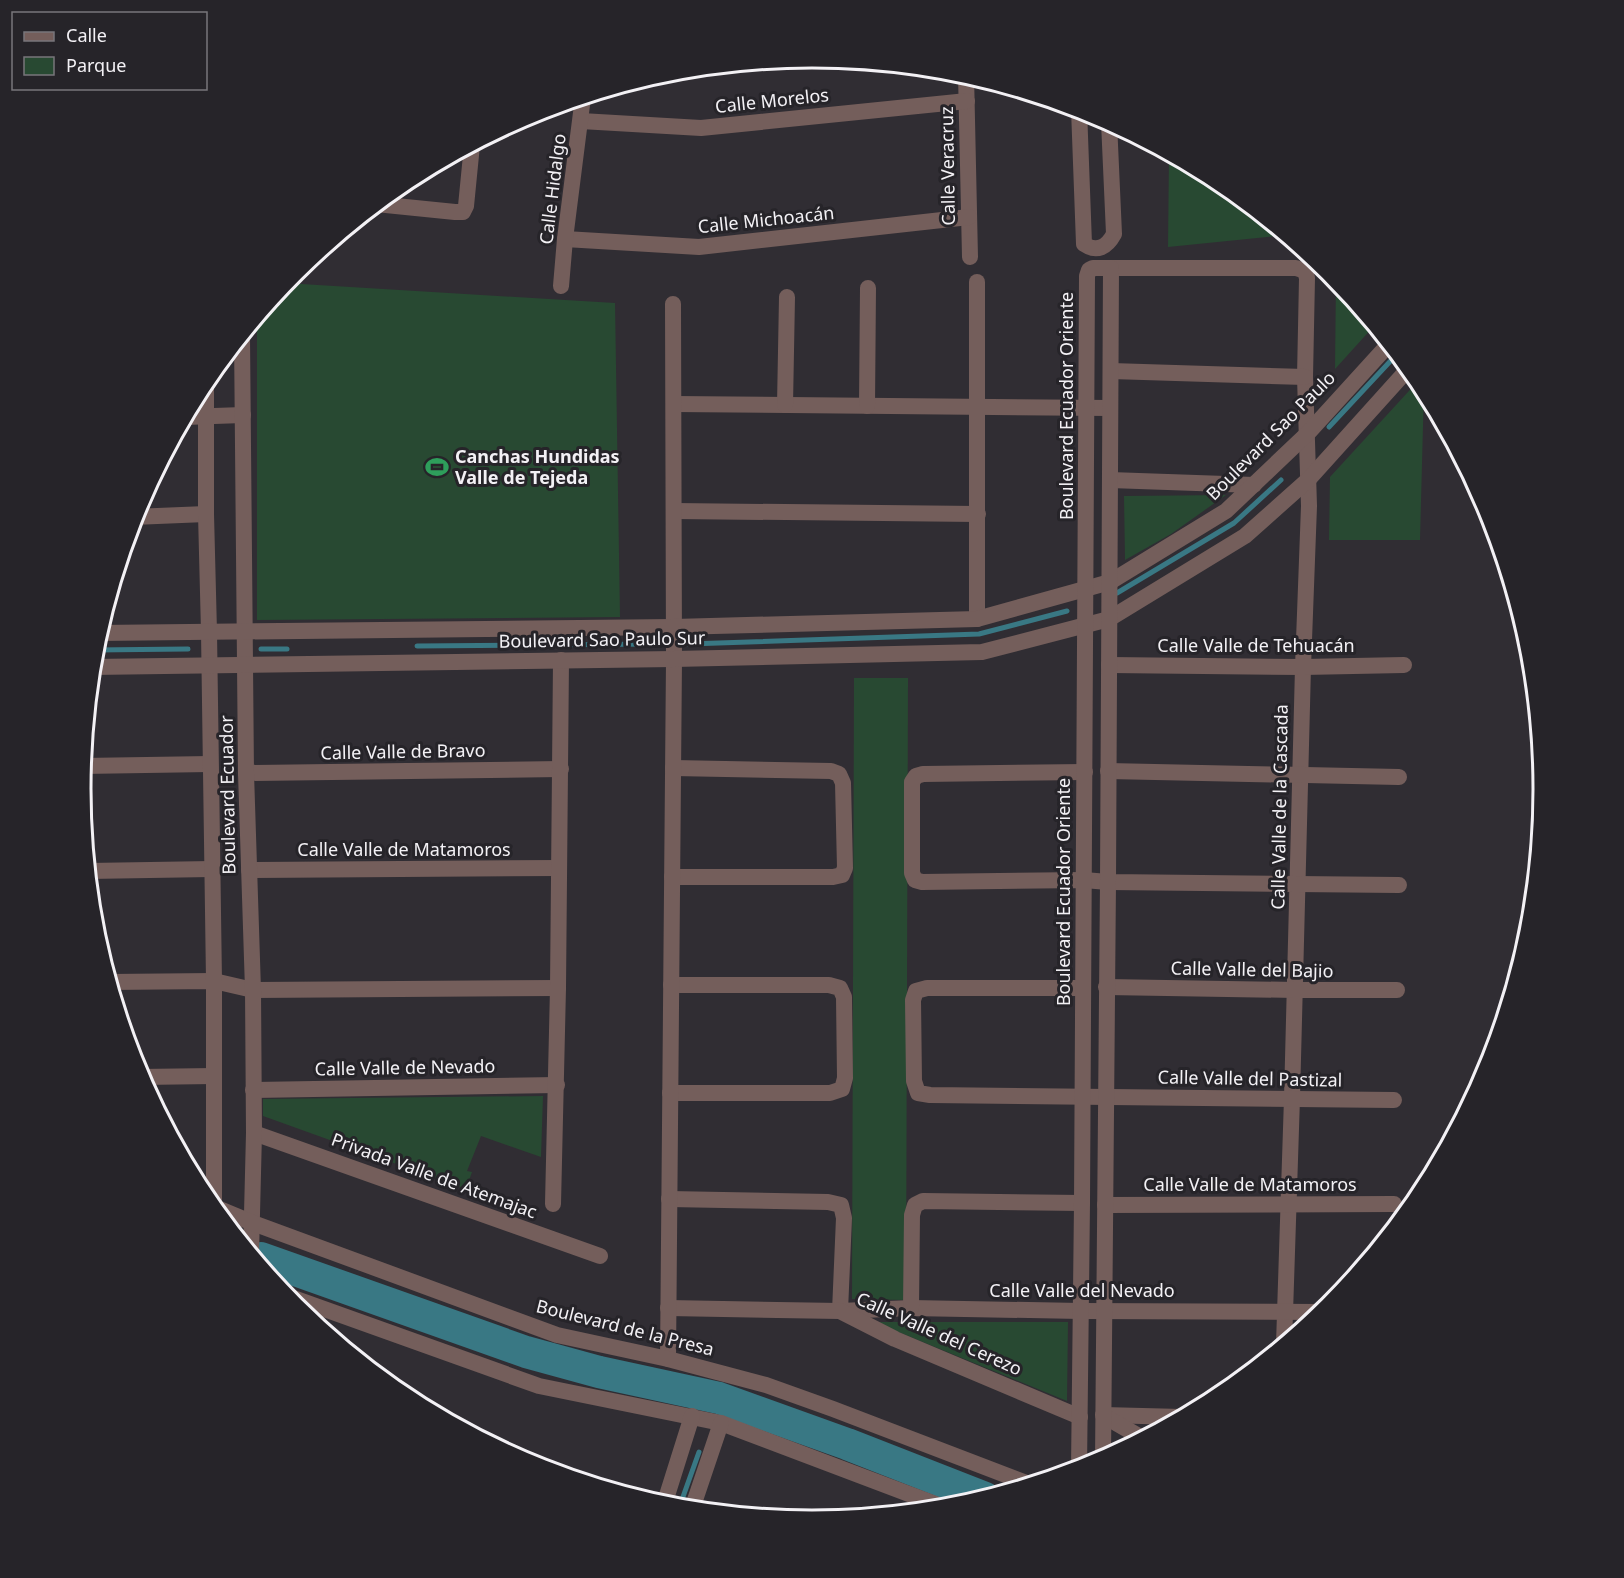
<svg xmlns="http://www.w3.org/2000/svg" width="1624" height="1578" viewBox="0 0 1624 1578" font-family="'Noto Sans',sans-serif">
	<rect width="100%" height="100%" fill="#302d33"/>
	<!-- green -->
	<g fill="#284932">
		<polygon points="1169,154 1219,181 1286,235 1168,247"/>
		<polygon points="1336,279 1374,326 1335,369"/>
		<polygon points="285,283 615,303 620,617 257,620 257,317"/>
		<polygon points="1419,380 1424,388 1420,540 1329,540 1330,477"/>
		<polygon points="1226,495 1171,534 1125,560 1124,496"/>
		<polygon points="854,678 908,678 906,1300 852,1299"/>
		<polygon points="543,1096 541,1157 481,1136 467,1171 472,1172 466,1189 263,1116 263,1099"/>
		<polygon points="874,1322 1068,1322 1067,1401"/>
	</g>
	<g fill="none" stroke-linecap="round" stroke-linejoin="round">
		<!-- stream -->
		<g stroke="#397884" stroke-width="5">
			<polyline points="1329,427 1397,354"/>
			<polyline points="1117,593 1234,523 1281,480"/>
			<polyline points="688,644 979,634 1067,611"/>
			<polyline points="417,646 654,644"/>
			<polyline points="261,649 287,649"/>
			<polyline points="94,650 188,649"/>
			<polyline points="272,1271 286,1267"/>
			<polyline points="679,1508 699,1452"/>
		</g>
		<!-- river -->
		<polyline stroke="#397884" stroke-width="32" points="261,1258 526,1352 599,1372 719,1398 847,1444 985,1498"/>
		<!-- minor -->
		<g stroke="#745e5b" stroke-width="16">
			<polyline points="966,74 970,257"/>
			<polyline points="581,121 701,128 967,101"/>
			<polyline points="376,204 455,212 463,212 466,206 472,145"/>
			<polyline points="565,239 699,247 969,217"/>
			<polyline points="1111,268 1296,268 1305,271 1307,278 1305,377 1309,506 1303,667 1292,1098 1284,1344"/>
			<polyline points="561,286 565,239 583,97"/>
			<polyline points="1111,371 1305,377"/>
			<polyline points="674,404 1110,408"/>
			<polyline points="785,405 787,297"/>
			<polyline points="867,406 868,288"/>
			<polyline points="185,417 243,415"/>
			<polyline points="1110,480 1254,485"/>
			<polyline points="674,511 978,514"/>
			<polyline points="133,517 206,514"/>
			<polyline points="977,619 977,282"/>
			<polyline points="1109,665 1303,667 1404,665"/>
			<polyline points="82,766 210,764"/>
			<polyline points="1108,771 1399,777"/>
			<polyline points="1085,772 923,774 916,776 912,782 912,873 915,880 922,882 1084,880 1108,882 1399,885"/>
			<polyline points="246,773 561,769"/>
			<polyline points="249,870 559,868"/>
			<polyline points="88,871 212,869"/>
			<polyline points="672,877 833,877 842,875 845,868 843,783 839,774 831,771 673,768"/>
			<polyline points="109,982 214,981 253,990 558,988"/>
			<polyline points="1106,987 1295,990 1397,990"/>
			<polyline points="1083,988 927,988 916,991 913,1000 914,1081 918,1093 930,1095 1394,1100"/>
			<polyline points="140,1077 214,1076"/>
			<polyline points="253,1090 557,1085"/>
			<polyline points="670,1093 830,1093 842,1089 845,1078 844,997 840,988 829,985 671,985"/>
			<polyline points="254,1133 600,1256"/>
			<polyline points="669,1199 828,1202 841,1205 844,1218 840,1311 911,1308 1081,1311 1323,1312"/>
			<polyline points="553,1204 558,988 561,660"/>
			<polyline points="1105,1205 1394,1204"/>
			<polyline points="668,1308 840,1311 895,1339 1080,1417"/>
			<polyline points="911,1308 912,1215 915,1205 923,1201 1082,1203"/>
			<polyline points="668,1359 674,659 673,304"/>
			<polyline points="1103,1415 1182,1417"/>
			<polyline points="1104,1416 1142,1438"/>
		</g>
		<!-- tertiary -->
		<g stroke="#745e5b" stroke-width="16">
			<path d="M1079,109l5,135c13,9 23,3 30,-10l-5,-112"/>
			<polyline points="242,336 246,773 253,990 254,1133 251,1254"/>
			<polyline points="206,380 206,514 209,632 214,981 214,1209"/>
			<polyline points="98,633 674,627 977,619 1110,582 1226,511 1308,433 1389,344"/>
			<polyline points="92,667 674,659 982,652 1109,619 1245,536 1309,479 1409,368"/>
			<polyline points="212,1206 253,1223 557,1335 668,1359 766,1385 833,1409 1029,1484"/>
			<polyline points="285,1295 539,1386 721,1423 946,1508"/>
			<polyline points="1079,1469 1082,1203 1087,276 1089,270 1093,268 1111,268 1108,882 1103,1460"/>
			<polyline points="664,1505 692,1416"/>
			<polyline points="692,1509 721,1423"/>
		</g>
	</g>
	<!-- icons -->
	<defs>
		<g id="stadium-bare" transform="scale(1.8)"><path d="M0-5a6.5 5 0 1 0 0 10a6.5 5 0 1 0 0-10ZM-3.5-1.8h7v3.6h-7Z" fill="#2e9e5b" stroke="#262429" stroke-width="2.5" paint-order="stroke"/></g>
	</defs>
	<g fill-rule="evenodd">
		<use href="#stadium-bare" x="437" y="467"/>
	</g>
	<g text-anchor="middle" stroke-width="6" stroke-linejoin="round" paint-order="stroke">
		<!-- street labels -->
		<g font-size="18" fill="#f3f1f5" stroke="#262429">
			<text transform="translate(772 101) rotate(-6)" y="6">Calle Morelos</text>
			<text transform="translate(948 166) rotate(-91)" y="6">Calle Veracruz</text>
			<text transform="translate(553 189) rotate(-83)" y="6">Calle Hidalgo</text>
			<text transform="translate(766 220) rotate(-6)" y="6">Calle Michoacán</text>
			<text transform="translate(1067 406) rotate(-90)" y="6">Boulevard Ecuador Oriente</text>
			<text transform="translate(1271 436) rotate(-45)" y="6">Boulevard Sao Paulo</text>
			<text transform="translate(602 640) rotate(-1)" y="6">Boulevard Sao Paulo Sur</text>
			<text x="1256" y="652">Calle Valle de Tehuacán</text>
			<text transform="translate(403 752) rotate(-1)" y="6">Calle Valle de Bravo</text>
			<text transform="translate(228 795) rotate(-91)" y="6">Boulevard Ecuador</text>
			<text transform="translate(1280 807) rotate(-89)" y="6">Calle Valle de la Cascada</text>
			<text x="404" y="856">Calle Valle de Matamoros</text>
			<text transform="translate(1064 892) rotate(-90)" y="6">Boulevard Ecuador Oriente</text>
			<text transform="translate(1252 970) rotate(1)" y="6">Calle Valle del Bajio</text>
			<text transform="translate(405 1068) rotate(-1)" y="6">Calle Valle de Nevado</text>
			<text transform="translate(1250 1079) rotate(1)" y="6">Calle Valle del Pastizal</text>
			<text transform="translate(434 1176) rotate(20)" y="6">Privada Valle de Atemajac</text>
			<text x="1250" y="1191">Calle Valle de Matamoros</text>
			<text x="1082" y="1297">Calle Valle del Nevado</text>
			<text transform="translate(625 1328) rotate(14)" y="6">Boulevard de la Presa</text>
			<text transform="translate(939 1334) rotate(24)" y="6">Calle Valle del Cerezo</text>
		</g>
		<!-- poi labels -->
		<g font-size="18" font-weight="bold" fill="#f3f1f5" stroke="#262429" text-anchor="start">
			<text x="455" y="463">Canchas Hundidas<tspan x="455" dy="21">Valle de Tejeda</tspan></text>
		</g>
	</g>
	<!-- crop -->
	<path d="M0 0H1624V1578H0ZM91 789a721 721 0 1 1 1442 0a721 721 0 1 1-1442 0Z" fill="#262429" fill-rule="evenodd"/>
	<path fill="none" stroke="#f3f1f5" stroke-width="3" d="M91 789a721 721 0 1 1 1442 0a721 721 0 1 1-1442 0Z"/>
	<!-- legend -->
	<rect x="12" y="12" width="195" height="78" fill="#262429" stroke="#78767b" stroke-width="1.5"/>
	<rect x="24" y="32" width="30" height="9" fill="#745e5b" stroke="#78767b" stroke-width="1.5"/>
	<text x="66" y="42" font-size="18" fill="#f3f1f5">Calle</text>
	<rect x="24" y="57" width="30" height="18" fill="#284932" stroke="#78767b" stroke-width="1.5"/>
	<text x="66" y="72" font-size="18" fill="#f3f1f5">Parque</text>
</svg>
